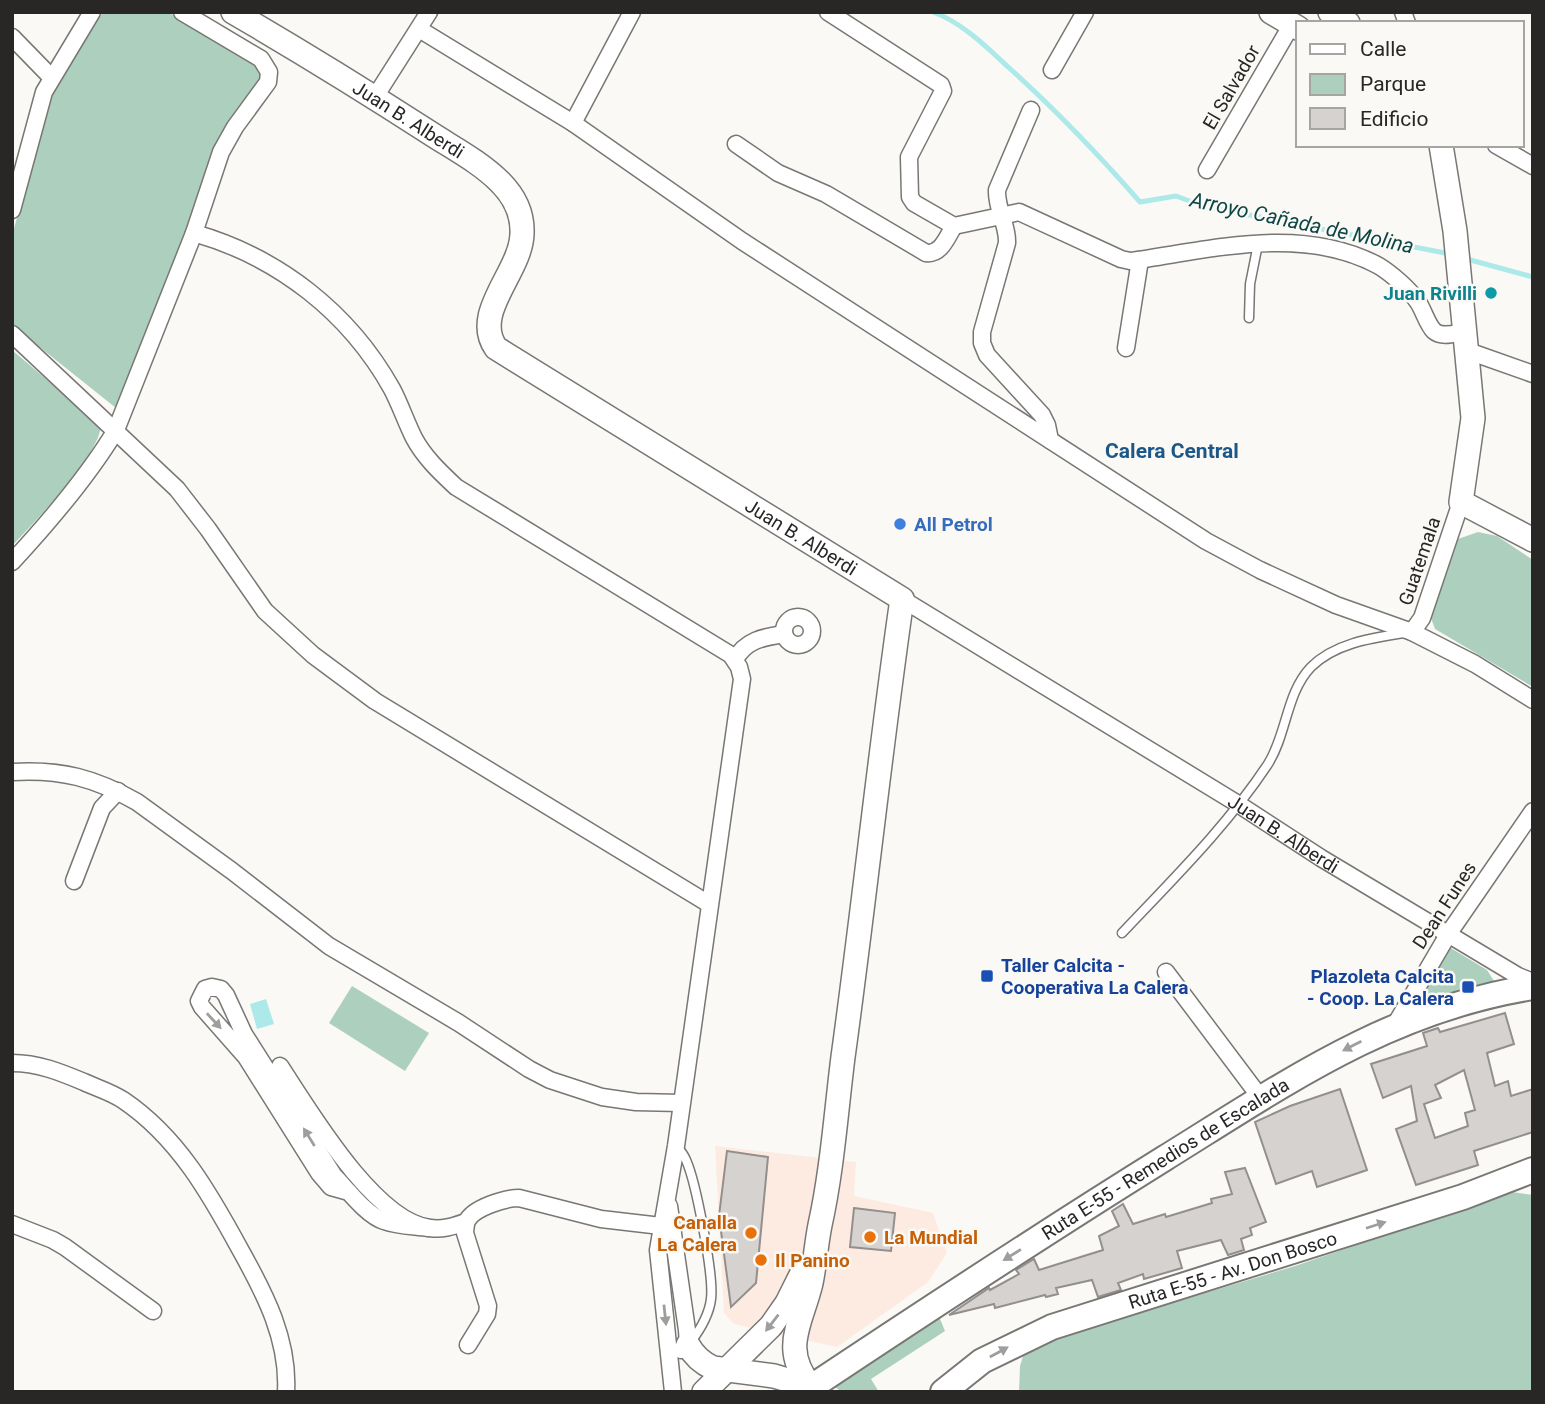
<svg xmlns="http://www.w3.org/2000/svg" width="1545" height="1404" viewBox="0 0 1545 1404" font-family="Roboto,sans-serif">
	<rect width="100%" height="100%" fill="#faf9f5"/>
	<!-- commercial -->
	<polygon fill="#fdebe1" points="715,1146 856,1162 854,1196 933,1213 947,1253 928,1282 837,1347 734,1324 724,1313"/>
	<!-- green -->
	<g fill="#acd0bd">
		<polygon points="103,12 168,12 259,68 261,78 220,142 116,408 12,325 12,235 55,87"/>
		<path d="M12,350l89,76c-3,31 -66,95 -89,120z"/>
		<polygon points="1478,532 1497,536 1533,560 1533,687 1435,629 1431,618 1458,539"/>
		<polygon points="1449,947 1487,970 1494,981 1463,988 1416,1005"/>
		<polygon points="352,986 429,1033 405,1071 329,1023"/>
		<polygon points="1512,1192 1533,1195 1533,1392 1019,1392 1020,1366 1024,1353 1051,1339 1295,1266"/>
		<polygon points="938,1314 945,1331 871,1379 879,1392 842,1392 833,1386"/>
	</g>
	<!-- water -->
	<polygon fill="#ace9e8" points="266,999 274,1024 257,1029 250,1004"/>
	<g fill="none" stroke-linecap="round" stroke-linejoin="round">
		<!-- stream -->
		<g stroke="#ace9e8" stroke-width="5">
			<path d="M933,12c28,10 53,34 74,54 48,43 91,88 133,136l36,-6 27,10 247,48"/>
			<polyline points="1463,258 1533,277"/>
		</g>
	</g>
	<!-- building -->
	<g fill="#d6d2d0" stroke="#938f8d" stroke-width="2" fill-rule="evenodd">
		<path d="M1505,1013l9,31 -27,9 8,33 13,-5 3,15 22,-7v43l-59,19 4,14 -62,20 -20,-56 21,-8 -6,-35 -28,12 -12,-34 56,-18 -4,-13 15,-5 2,4zM1464,1070l11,40 -10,3 3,13 -33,12 -11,-34 17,-6 -6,-13z"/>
		<polygon points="1340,1089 1367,1170 1317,1187 1312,1171 1276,1184 1255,1122 1290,1106"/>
		<polygon points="727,1151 768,1157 756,1283 731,1307 719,1216"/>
		<polygon points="1245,1168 1266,1222 1250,1228 1252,1235 1241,1239 1244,1250 1228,1255 1221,1240 1177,1251 1182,1268 1144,1279 1143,1274 1118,1283 1121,1290 1098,1297 1092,1280 1056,1288 1058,1294 1046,1297 1045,1295 995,1308 994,1304 949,1315 989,1288 990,1290 1019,1274 1016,1270 1034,1259 1039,1270 1103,1250 1099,1236 1119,1226 1112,1211 1123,1204 1133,1224 1165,1214 1166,1217 1212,1203 1211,1199 1232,1194 1225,1172"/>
		<polygon points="854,1208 895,1213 891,1251 850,1247"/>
	</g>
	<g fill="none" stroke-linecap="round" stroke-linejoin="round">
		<!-- lane casing -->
		<g stroke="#797774" stroke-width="11">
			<g id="lane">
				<polyline points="1249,318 1250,284 1258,244"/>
				<path d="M1122,933c51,-54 105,-107 146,-169 19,-30 18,-71 43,-97 24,-24 61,-29 93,-34"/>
				<path d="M677,1147c4,4 7,8 9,13 10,22 28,116 25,139 -2,17 -11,31 -21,44"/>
			</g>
		</g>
		<!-- street casing -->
		<g stroke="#797774" stroke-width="19">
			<g id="street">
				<path d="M828,12l113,73 2,6 -34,66 1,40 4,6 40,23 65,-14 102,47 9,2c81,-11 172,-37 249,5 13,8 31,24 39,36 6,9 9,22 16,29 8,7 22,2 31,1"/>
				<polyline points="1403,12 1407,23"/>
				<polyline points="419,29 573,123 742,241 1206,541 1260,570 1336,605 1412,632 1475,664 1533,700"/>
				<polyline points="12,37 51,77"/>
				<polyline points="1052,70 1085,12"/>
				<polyline points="375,97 429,12"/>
				<path d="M1031,110l-34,80c-1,19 11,35 10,53l-25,89v11l5,12 55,60 5,10 3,15"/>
				<polyline points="573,123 632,12"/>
				<path d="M736,144l42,29 48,21 100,59c15,2 21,-16 28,-27"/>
				<polyline points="1496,145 1533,166"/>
				<polyline points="1207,170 1292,24"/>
				<polyline points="12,210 44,92 92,12"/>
				<path d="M194,233c84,24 155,79 198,156 8,15 14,33 22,49 10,19 26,34 42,49l275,168 8,12 3,12 -66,467 -18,104 15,142"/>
				<polyline points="12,334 177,489 208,529 265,611 313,655 375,701 709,904"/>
				<polyline points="1126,348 1140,260"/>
				<polyline points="1468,351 1533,374"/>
				<path d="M12,562c38,-41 75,-84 104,-132l78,-197 27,-81 14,-25 33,-45 1,-10 -8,-13 -79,-47"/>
				<path id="s1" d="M902,599l336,205 83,54 197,118 15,6"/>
				<circle cx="798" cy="631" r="14"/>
				<polyline points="1412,632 1422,618 1461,502"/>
				<path d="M735,660c10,-20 29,-23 49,-26"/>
				<path d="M12,772c49,-3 83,6 125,30l95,69 97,75 130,77 70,46 21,11 52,17 34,5 45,1"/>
				<polyline points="74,881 102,808 118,791"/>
				<polyline points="1166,972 1260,1097"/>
				<polyline points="1395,1025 1449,933 1533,811"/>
				<path d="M12,1063c26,0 48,9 72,19 13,6 27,10 39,18 55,37 87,94 118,151 24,43 48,89 45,141"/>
				<path d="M280,1066c29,44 94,155 150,162 13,2 24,-2 36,-6"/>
				<path d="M349,1192l-18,-5 -12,-14 -73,-116 -44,-50 -3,-6 6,-12 7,-2 9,2 5,6 18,39 90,142c13,13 33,40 50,45 13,5 29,5 44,7"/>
				<polyline points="669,1206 687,1330 688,1345 681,1350"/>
				<polyline points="12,1224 53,1240 65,1247 153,1311"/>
				<path d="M468,1345l19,-31 1,-8 -23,-73c0,-1 1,-11 2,-12 6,-13 38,-23 52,-23l82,21 60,7"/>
			</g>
		</g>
		<!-- secondary casing -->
		<g stroke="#797774" stroke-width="26">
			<g id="secondary">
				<path id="s2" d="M233,12c67,39 132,79 197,121 23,15 50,29 70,49 14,14 23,31 22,52 -1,38 -51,79 -26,114l406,251c-22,152 -38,306 -59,458 -7,56 -11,114 -23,168 -4,20 -5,39 -9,58 -10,42 -31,65 0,104"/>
				<polyline points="1271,12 1298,28"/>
				<polyline points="1330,12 1348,23"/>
				<polyline points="1441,145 1455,231 1473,418 1461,502 1533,540"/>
				<path d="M688,1345c6,11 14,18 25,23l61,8 37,11"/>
				<polyline points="704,1392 771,1326 787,1303 803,1271"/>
			</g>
		</g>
		<!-- primary casing -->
		<g stroke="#797774" stroke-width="28">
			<g id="primary">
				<path id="s3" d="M804,1392c120,-80 239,-158 361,-234 121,-75 224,-148 368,-171"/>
				<path id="s4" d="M943,1392l39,-31 70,-34 411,-130 70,-27"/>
			</g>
		</g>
		<!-- lane -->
		<use href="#lane" stroke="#fff" stroke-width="8"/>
		<!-- street -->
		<use href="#street" stroke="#fff" stroke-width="16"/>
		<!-- secondary -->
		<use href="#secondary" stroke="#fff" stroke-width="23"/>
		<!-- primary -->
		<use href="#primary" stroke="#fff" stroke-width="24"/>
	</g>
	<!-- one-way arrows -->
	<defs><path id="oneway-solid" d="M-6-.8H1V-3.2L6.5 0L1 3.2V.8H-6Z" transform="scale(1.75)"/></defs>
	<g fill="#9e9e9d">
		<use href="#oneway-solid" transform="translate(214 1021) rotate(47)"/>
		<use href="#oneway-solid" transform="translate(1352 1046) rotate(153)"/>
		<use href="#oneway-solid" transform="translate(309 1137) rotate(-122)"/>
		<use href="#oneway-solid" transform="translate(1376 1225) rotate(-18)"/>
		<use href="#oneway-solid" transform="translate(1012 1255) rotate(148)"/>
		<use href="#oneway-solid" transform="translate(665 1315) rotate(84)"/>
		<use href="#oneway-solid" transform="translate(772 1323) rotate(128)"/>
		<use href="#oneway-solid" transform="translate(999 1352) rotate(-29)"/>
	</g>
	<!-- markers -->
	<circle fill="#0f9aa8" stroke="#faf9f5" stroke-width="2.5" cx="1491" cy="293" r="7"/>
	<circle fill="#3f7fe0" stroke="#faf9f5" stroke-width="2.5" cx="900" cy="524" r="7"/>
	<g fill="#1a4fb4" stroke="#faf9f5" stroke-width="2.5">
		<rect x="980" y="969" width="14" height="14" rx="3.5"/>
		<rect x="1461" y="980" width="14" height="14" rx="3.5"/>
	</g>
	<g fill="#e8710a" stroke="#faf9f5" stroke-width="2.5">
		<circle cx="751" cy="1233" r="7"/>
		<circle cx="870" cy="1237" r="7"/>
		<circle cx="761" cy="1260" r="7"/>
	</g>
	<g text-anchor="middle" stroke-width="5" stroke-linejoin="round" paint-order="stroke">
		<!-- street labels -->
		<g font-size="19" fill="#282726" stroke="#faf9f5">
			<text transform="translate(1231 87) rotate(-60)" y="7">El Salvador</text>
			<text dy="7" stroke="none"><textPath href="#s2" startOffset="206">Juan B. Alberdi</textPath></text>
			<text dy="7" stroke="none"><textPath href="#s2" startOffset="856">Juan B. Alberdi</textPath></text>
			<text transform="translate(1419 561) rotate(-71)" y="7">Guatemala</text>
			<text dy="7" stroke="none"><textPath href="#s1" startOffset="448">Juan B. Alberdi</textPath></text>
			<text transform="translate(1444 905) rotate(-57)" y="7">Dean Funes</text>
			<text dy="7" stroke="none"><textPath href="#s3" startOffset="430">Ruta E-55 - Remedios de Escalada</textPath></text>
			<text dy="7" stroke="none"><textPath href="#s4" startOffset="317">Ruta E-55 - Av. Don Bosco</textPath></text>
		</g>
		<!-- culture labels -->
		<g font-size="19" font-weight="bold" fill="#0d838f" stroke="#faf9f5" text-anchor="end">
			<text x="1477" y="300">Juan Rivilli</text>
		</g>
		<!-- shop labels -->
		<g font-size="19" font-weight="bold" fill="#366cbe" stroke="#faf9f5" text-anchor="start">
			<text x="914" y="531">All Petrol</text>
		</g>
		<!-- transit labels -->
		<g font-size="19" font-weight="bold" fill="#164399" stroke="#faf9f5" text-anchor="start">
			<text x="1001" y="972">Taller Calcita -<tspan x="1001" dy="22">Cooperativa La Calera</tspan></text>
			<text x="1454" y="983" text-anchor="end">Plazoleta Calcita<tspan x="1454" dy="22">- Coop. La Calera</tspan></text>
		</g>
		<!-- food labels -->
		<g font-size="19" font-weight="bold" fill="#c56008" stroke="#faf9f5" text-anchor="start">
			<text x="737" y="1229" text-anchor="end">Canalla<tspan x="737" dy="22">La Calera</tspan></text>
			<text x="884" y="1244">La Mundial</text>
			<text x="775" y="1267">Il Panino</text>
		</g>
		<!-- water labels -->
		<g font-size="21" font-style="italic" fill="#0e4646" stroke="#faf9f5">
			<text transform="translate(1302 223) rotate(12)" y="7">Arroyo Cañada de Molina</text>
		</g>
		<!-- neighbourhood labels -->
		<g font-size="21" font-weight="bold" fill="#1c5788" stroke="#faf9f5">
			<text x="1172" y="458">Calera Central</text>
		</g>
	</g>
	<!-- border -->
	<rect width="1545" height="1404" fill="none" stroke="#282726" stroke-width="28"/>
	<!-- legend -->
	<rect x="1296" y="21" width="228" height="126" fill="#faf9f5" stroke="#a6a5a2" stroke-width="2"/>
	<rect x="1310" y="44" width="35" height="10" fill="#ffffff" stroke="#a6a5a2" stroke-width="2"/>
	<text x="1360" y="56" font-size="21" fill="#282726">Calle</text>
	<rect x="1310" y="74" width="35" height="21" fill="#acd0bd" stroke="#a6a5a2" stroke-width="2"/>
	<text x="1360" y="91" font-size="21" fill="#282726">Parque</text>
	<rect x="1310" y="108" width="35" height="21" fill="#d6d2d0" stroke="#a6a5a2" stroke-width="2"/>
	<text x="1360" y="126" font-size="21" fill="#282726">Edificio</text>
</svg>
